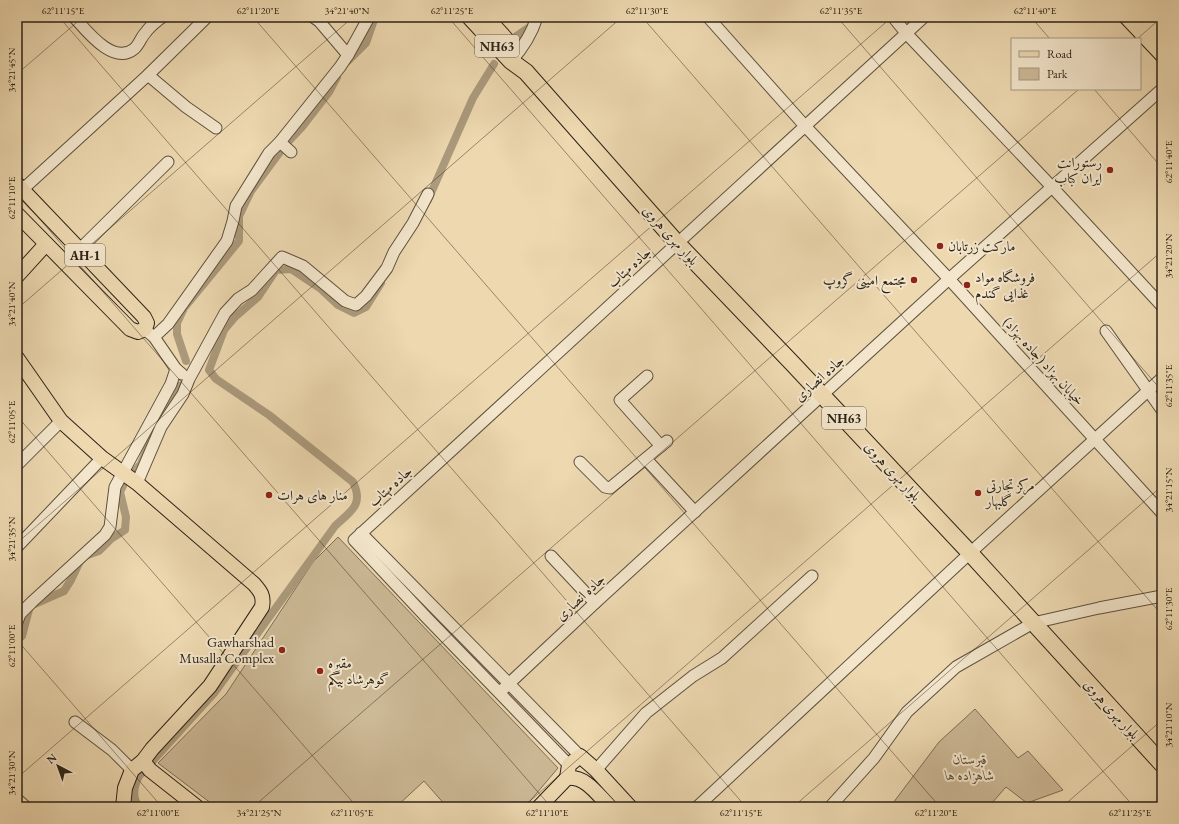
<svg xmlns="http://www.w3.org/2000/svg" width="1179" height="824" viewBox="0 0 1179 824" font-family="'EB Garamond',Amiri,serif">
	<rect width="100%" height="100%" fill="#edd8b0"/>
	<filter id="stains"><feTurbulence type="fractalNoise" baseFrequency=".005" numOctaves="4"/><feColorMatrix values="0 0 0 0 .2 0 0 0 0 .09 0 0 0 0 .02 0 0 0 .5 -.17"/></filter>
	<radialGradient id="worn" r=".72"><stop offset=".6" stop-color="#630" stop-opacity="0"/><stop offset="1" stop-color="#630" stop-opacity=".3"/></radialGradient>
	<!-- green -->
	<g fill="#ccb996" stroke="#7c6e56">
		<polygon points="338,537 558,768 525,807 447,807 424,781 396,807 216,807 158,763 226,694 313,562"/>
		<polygon points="975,709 1018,758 1028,751 1063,790 1027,803 1006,787 992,803 997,807 890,807 939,742"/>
	</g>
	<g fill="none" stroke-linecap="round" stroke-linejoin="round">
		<!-- canal -->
		<g stroke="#ab9a7c" stroke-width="8">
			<polyline points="515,37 534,24"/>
			<polyline points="348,61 366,43 375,17"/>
			<polyline points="428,200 473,98 494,64"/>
			<polyline points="186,361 177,334 177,323 184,308 239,241 239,216 251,191 285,145 302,127 329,92 337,77"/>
			<polyline points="134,472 141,464 149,444 151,430 175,395 179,386"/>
			<polyline points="17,640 22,636 30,606 64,591 71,580 82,557 99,551 111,539 125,530 126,517 120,492 123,486"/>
			<path d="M139,807c-8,-10 -5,-21 0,-31l76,-84 120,-166c16,-15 29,-21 18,-44l-84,-67 -53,-36 -7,-9 15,-40 11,-13 23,-20 18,-27 15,-1 30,20 17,16 16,8 12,-6 15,-24"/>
		</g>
		<!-- minor casing -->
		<g stroke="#5c503d" stroke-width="13">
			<g id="minor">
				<path d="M74,17c12,13 39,49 60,32 5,-4 7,-12 12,-17 4,-6 10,-10 16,-15"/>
				<polyline points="313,17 319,21 348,55"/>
				<polyline points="708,17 805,126 949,279 1162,513"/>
				<polyline points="893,17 906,33 1052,187 1162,306"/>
				<polyline points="1152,25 1162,18"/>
				<path d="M511,61c11,-12 21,-28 26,-44"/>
				<polyline points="148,75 186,107 216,128"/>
				<polyline points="280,142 291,152"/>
				<polyline points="22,190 148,75 207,17"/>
				<polyline points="80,249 168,162"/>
				<polyline points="1106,331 1162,410"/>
				<polyline points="149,333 154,337 176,369 182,374"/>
				<polyline points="154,337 168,324 227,241 233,221 236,206 269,153 280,142 340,67 348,55 369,17"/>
				<polyline points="647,376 620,400 661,446"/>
				<polyline points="646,459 695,512"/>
				<polyline points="580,462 605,487 610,488 667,441"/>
				<polyline points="17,465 61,421"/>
				<polyline points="137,483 161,427 183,394 189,379 225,313 238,299 252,290 282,257 303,266 345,301 356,305 366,296 387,268 394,252 413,223 428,194"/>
				<polyline points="361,533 580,756"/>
				<polyline points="17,547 102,458"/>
				<polyline points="551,556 595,603"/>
				<polyline points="17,622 20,614 32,602 105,535 110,527 115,487 171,384 176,369"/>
				<polyline points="500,692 595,603 949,279 1162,89"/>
				<polyline points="75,722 112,750 132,770"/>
				<polyline points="569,765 426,617 354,540 924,17"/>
				<polyline points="596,770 646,713 693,676 722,658 812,576"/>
				<polyline points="17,799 26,807"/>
				<polyline points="697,807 970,553 1162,378"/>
				<polyline points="830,807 874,758 907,712 956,667 1033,623 1099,608 1162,596"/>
			</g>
		</g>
		<!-- major casing -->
		<g stroke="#2c2217" stroke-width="16">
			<g id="major">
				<polyline points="1126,17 1162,55"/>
				<polyline points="1145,17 1162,37"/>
				<polyline points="17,184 144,317 147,323 145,329 138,332 130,329 17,214"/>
				<polyline points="17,276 46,244"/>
				<path d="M17,358l44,63 41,37 35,25 117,101c7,8 10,12 8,23l-52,79 -58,63 -9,12 -11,9 -7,18 -2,19"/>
				<polyline points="143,761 150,770 197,807"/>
				<polyline points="567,778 569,765 580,756 596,770 630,807"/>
				<path d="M567,778c19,-2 30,16 43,29"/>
				<polyline points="539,807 567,778"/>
			</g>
		</g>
		<!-- highway casing -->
		<g stroke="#2c2217" stroke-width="18">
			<g id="highway">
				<polyline points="470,17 511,61 526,72 677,243 792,363 970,553 1162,764"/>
				<polyline points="485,17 505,39"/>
			</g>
		</g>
		<!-- minor -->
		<use href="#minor" stroke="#f3e6cc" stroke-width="11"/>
		<!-- major -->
		<use href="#major" stroke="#edd8b0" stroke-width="14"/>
		<!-- highway -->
		<use href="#highway" stroke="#edd8b0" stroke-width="16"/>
	</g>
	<!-- ticks -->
	<path fill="none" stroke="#2c2217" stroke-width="1" stroke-opacity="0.45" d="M59,17l687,790M253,17l687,790M448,17l686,790M642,17l520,598M837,17l325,374M1031,17l19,22M1137,39l25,-22M17,74l66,-57M1094,89l68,79M17,193l534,614M17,309l336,-292M17,416l340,391M17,543l605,-526M17,640l145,167M17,778l875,-761M253,807l826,-718M523,807l639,-556M793,807l369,-321M1062,807l100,-87"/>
	<!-- markers -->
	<g fill="#8f2418" stroke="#f3e6cc" stroke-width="1.5">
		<circle cx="1110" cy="170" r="4"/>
		<circle cx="940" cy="246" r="4"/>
		<circle cx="914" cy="280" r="4"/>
		<circle cx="967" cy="285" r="4"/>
		<circle cx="978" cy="493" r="4"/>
		<circle cx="269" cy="495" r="4"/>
		<circle cx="282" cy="650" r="4"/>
		<circle cx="320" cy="671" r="4"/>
	</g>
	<g text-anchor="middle" stroke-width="4" stroke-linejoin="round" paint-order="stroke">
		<!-- shield labels -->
		<g fill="#f3e6cc" stroke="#685d4d" stroke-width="1">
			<rect x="475" y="35" width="44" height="22" rx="3"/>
			<rect x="65" y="244" width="40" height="22" rx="3"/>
			<rect x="822" y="407" width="44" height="22" rx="3"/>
		</g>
		<g font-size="13" font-weight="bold" fill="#2c2217">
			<text x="497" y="51">NH63</text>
			<text x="85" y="260">AH-1</text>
			<text x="844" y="423">NH63</text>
		</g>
		<!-- poi labels -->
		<g font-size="14" fill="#2c2217" stroke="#f3e6cc" text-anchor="start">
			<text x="1102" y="167" text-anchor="end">رستورانت<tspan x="1102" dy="16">ایران کباب</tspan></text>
			<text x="948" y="251">مارکت زرتابان</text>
			<text x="975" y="282">فروشگاه مواد<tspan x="975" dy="16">غذایی گندم</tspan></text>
			<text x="906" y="285" text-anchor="end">مجتمع امینی گروپ</text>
			<text x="986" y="490">مرکز تجارتی<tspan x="986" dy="16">گلبهار</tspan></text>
			<text x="277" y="500">منار های هرات</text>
			<text x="274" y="647" text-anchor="end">Gawharshad<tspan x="274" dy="16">Musalla Complex</tspan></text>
			<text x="328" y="668">مقبره<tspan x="328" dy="16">گوهرشاد بیگم</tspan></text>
		</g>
		<!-- street labels -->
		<g font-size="14" fill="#2c2217" stroke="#f3e6cc">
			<text transform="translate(671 235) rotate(48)" y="5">بلوار مهری هروی</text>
			<text transform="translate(629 267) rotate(-42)" y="5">جاده مهتاب</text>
			<text transform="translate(1044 361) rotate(48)" y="5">خیابان بهزاد (جاده بهزاد)</text>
			<text transform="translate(819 378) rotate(-42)" y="5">جاده انصاری</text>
			<text transform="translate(893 471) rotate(47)" y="5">بلوار مهری هروی</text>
			<text transform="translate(390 486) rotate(-42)" y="5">جاده مهتاب</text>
			<text transform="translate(580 597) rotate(-43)" y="5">جاده انصاری</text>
			<text transform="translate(1112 709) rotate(48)" y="5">بلوار مهری هروی</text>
		</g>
		<!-- park labels -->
		<g font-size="14" font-style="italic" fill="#544837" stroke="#f3e6cc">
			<text x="970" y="764">قبرستان<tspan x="970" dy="16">شاهزاده ها</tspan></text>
		</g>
	</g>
	<!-- margin -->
	<rect width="1179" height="824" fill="none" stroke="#edd8b0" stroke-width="44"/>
	<!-- legend -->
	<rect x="1011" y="38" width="130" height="52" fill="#f3e6cc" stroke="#a39884"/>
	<rect x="1019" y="51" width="20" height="6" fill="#edd8b0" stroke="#a39884"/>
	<text x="1047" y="58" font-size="12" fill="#2c2217">Road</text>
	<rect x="1019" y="68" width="20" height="12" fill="#ccb996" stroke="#a39884"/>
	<text x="1047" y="78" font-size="12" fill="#2c2217">Park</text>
	<!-- north arrow -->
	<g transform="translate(58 766) rotate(319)" stroke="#f3e6cc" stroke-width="3" paint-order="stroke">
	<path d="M0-3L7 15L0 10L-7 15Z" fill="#2c2217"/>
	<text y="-6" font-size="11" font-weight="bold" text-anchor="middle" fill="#2c2217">N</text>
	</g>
	<rect x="22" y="22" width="1135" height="780" fill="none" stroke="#2c2217" stroke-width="1.5"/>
	<g font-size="10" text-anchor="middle" fill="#2c2217">
		<text x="63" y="14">62°11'15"E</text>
		<text x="258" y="14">62°11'20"E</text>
		<text x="347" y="14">34°21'40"N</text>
		<text x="452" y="14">62°11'25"E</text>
		<text x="647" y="14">62°11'30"E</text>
		<text x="841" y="14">62°11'35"E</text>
		<text x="1035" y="14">62°11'40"E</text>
		<text transform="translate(11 70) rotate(-90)" y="4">34°21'45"N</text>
		<text transform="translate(1168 162) rotate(-90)" y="4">62°11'40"E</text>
		<text transform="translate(11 198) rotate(-90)" y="4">62°11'10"E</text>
		<text transform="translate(1168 256) rotate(-90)" y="4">34°21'20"N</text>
		<text transform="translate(11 304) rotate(-90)" y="4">34°21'40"N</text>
		<text transform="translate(1168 386) rotate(-90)" y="4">62°11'35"E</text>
		<text transform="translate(11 422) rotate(-90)" y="4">62°11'05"E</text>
		<text transform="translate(1168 490) rotate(-90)" y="4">34°21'15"N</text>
		<text transform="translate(11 539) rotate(-90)" y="4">34°21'35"N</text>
		<text transform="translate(1168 609) rotate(-90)" y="4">62°11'30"E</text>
		<text transform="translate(11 646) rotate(-90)" y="4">62°11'00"E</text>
		<text transform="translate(1168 725) rotate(-90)" y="4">34°21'10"N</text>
		<text transform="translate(11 773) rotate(-90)" y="4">34°21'30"N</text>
		<text x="158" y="816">62°11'00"E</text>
		<text x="259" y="816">34°21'25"N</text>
		<text x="352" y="816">62°11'05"E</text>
		<text x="547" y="816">62°11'10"E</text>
		<text x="741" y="816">62°11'15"E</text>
		<text x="936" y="816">62°11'20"E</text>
		<text x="1130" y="816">62°11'25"E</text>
	</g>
	<rect width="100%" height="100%" filter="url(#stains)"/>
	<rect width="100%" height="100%" fill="url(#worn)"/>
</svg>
